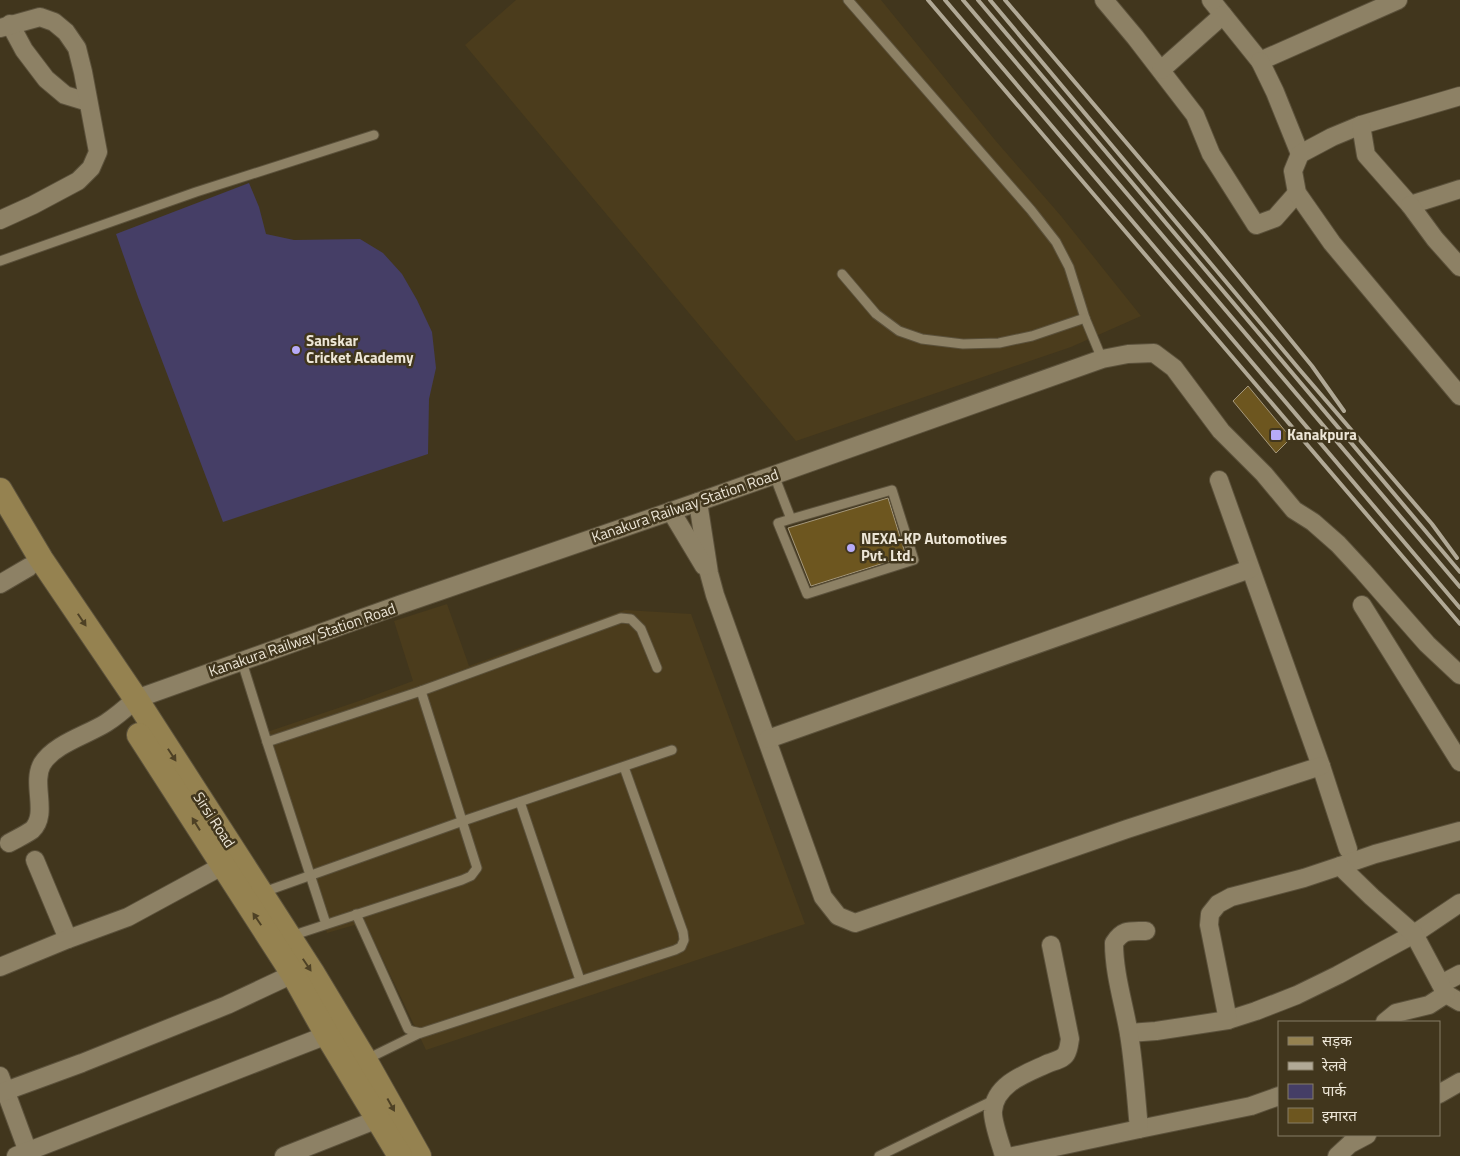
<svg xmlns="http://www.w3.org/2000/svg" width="1460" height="1156" viewBox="0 0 1460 1156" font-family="'Titillium Web','Noto Sans Devanagari',sans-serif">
	<rect width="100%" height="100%" fill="#41361d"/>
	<!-- built -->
	<g fill="#4b3c1c">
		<polygon points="516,0 881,0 995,140 1061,216 1141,316 1071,347 796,441 465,45"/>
		<polygon points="447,604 469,666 625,610 691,614 805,924 426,1050 365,922 327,933 264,733 359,701 413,681 394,621"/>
	</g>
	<!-- green -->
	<polygon fill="#453e66" points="249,183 259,207 266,234 294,240 360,239 383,253 402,274 417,300 432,332 436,368 429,399 428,454 223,522 138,297 116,234"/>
	<!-- building -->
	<g fill="#6d561f" stroke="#a5987c">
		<polygon points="1248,386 1291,438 1276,453 1233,401"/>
		<polygon points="888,498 906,556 811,586 788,528"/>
	</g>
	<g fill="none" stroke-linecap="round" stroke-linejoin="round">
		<!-- lane casing -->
		<g stroke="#5b513b" stroke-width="11">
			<g id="lane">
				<polyline points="848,0 1031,210 1056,242 1069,267 1085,318 1102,359"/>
				<polyline points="0,261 196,192 374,135"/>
				<polyline points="842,274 876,314 899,331 922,339 963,344 999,343 1032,336 1085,318"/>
				<polyline points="774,475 791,519 892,490 914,560 807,594 778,523 791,519"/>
				<polyline points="242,662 267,742 421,691 621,618 631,619 641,629 657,668"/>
				<polyline points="267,742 326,924"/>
				<polyline points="520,802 580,980"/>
				<polyline points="261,893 463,821 672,750"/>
				<polyline points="356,914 408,1029 412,1031 421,1033 675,950 681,947 684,940 683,932 624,767"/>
				<polyline points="291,936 462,880 471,876 477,868 421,691"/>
				<polyline points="365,1060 420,1033"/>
				<polyline points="879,1156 994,1100"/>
			</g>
		</g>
		<!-- street casing -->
		<g stroke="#5b513b" stroke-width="20">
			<g id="street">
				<polyline points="1104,0 1135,37 1195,115 1211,154 1256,225 1275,218 1297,193"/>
				<polyline points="1211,0 1260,61 1398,0"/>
				<polyline points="10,24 24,50 46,79 65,95 88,102"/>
				<polyline points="0,28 40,17 54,22 66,32 77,48 83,72 98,152 91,168 78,181 33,205 0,220"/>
				<polyline points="1260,61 1275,92 1300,154"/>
				<polyline points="1161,70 1223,15"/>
				<polyline points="1460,96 1361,125 1332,137 1300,154 1293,171 1297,193 1332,243 1460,396"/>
				<polyline points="1361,125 1366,155 1410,205 1460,189"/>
				<polyline points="1410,205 1435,239 1460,267"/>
				<polyline points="1219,480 1321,766 1348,849"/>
				<polyline points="698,502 709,573 715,595 823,897 838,916 855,923 1127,829 1321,766"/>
				<polyline points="671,511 704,566"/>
				<polyline points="0,584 29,567"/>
				<polyline points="1362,605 1460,762"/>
				<polyline points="768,739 1250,569"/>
				<path d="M9,843c7,-4 16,-8 23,-13 17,-16 -1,-46 10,-66 12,-20 45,-29 64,-41 11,-7 20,-15 30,-24l263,-94 299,-103 404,-143 26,-5 26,-1 20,15 47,63 43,43 30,36 19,12 25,22 25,27 64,73 33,31"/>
				<polyline points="35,860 68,939"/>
				<polyline points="1340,866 1375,854 1460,831"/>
				<polyline points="0,967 68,939 128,917 222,866"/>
				<polyline points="1441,984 1460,974"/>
				<polyline points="1446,994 1460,1002"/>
				<polyline points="1228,1020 1256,1011 1297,995 1338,975 1414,934 1460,903"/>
				<polyline points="1129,1033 1156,1031 1228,1020 1209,925 1210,914 1218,904 1231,897 1304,878 1340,866 1372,897 1414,934 1446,994 1429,1005 1396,1013 1385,1022"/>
				<polyline points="0,1076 28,1152"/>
				<polyline points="0,1093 82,1063 227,1005 293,974"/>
				<polyline points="1439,1094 1460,1082"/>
				<polyline points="1139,1129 1251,1106 1279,1096"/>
				<polyline points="16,1156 327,1035 336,1030"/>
				<polyline points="284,1156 378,1119"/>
				<path d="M1004,1156c-3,-11 -12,-35 -11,-45 2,-28 35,-38 56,-48 6,-2 14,-4 17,-9 3,-5 3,-10 4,-15l-19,-94"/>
				<path d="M1013,1156l126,-27c-3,-32 -5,-64 -10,-95 -5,-30 -15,-60 -15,-91 9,-14 16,-12 32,-12"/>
				<polyline points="1337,1156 1350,1144 1367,1135"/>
			</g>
		</g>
		<!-- secondary casing -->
		<g stroke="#5b513b" stroke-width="26">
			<g id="secondary">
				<polyline points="0,490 41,559 136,699 312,972 365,1060 419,1156"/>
				<polyline points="139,735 293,974 327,1035 400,1156"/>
			</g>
		</g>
		<!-- lane -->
		<use href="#lane" stroke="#8d8165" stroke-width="9"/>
		<!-- street -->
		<use href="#street" stroke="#8d8165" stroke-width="18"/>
		<!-- secondary -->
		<use href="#secondary" stroke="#958250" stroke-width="24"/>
		<!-- rail -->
		<g stroke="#b1a996" stroke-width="4">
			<polyline points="928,0 1460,624"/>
			<polyline points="945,0 1460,608"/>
			<polyline points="963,0 1460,587"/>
			<polyline points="978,0 1460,572"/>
			<polyline points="990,0 1299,369 1432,524 1457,558"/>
			<polyline points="1005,0 1204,234 1312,366 1344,411"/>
		</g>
	</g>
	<!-- one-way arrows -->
	<defs><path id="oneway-solid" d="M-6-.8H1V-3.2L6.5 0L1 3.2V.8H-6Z" transform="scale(1.25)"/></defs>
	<g fill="#4e4125">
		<use href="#oneway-solid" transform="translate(82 620) rotate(56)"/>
		<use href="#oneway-solid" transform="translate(172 755) rotate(57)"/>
		<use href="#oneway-solid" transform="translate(196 824) rotate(-122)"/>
		<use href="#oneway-solid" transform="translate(257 919) rotate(-124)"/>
		<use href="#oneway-solid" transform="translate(307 965) rotate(56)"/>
		<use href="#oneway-solid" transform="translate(391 1105) rotate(61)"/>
	</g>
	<!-- markers -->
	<g fill="#b7abf7" stroke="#41361d" stroke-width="2">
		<circle cx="296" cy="350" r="5"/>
		<rect x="1270" y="429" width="12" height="12" rx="2.5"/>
		<circle cx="851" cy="548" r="5"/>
	</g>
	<g text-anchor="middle" stroke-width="5" stroke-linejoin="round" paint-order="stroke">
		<!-- poi labels -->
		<g font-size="15" font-weight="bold" fill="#ede6d7" stroke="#41361d" text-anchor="start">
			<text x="306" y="346">Sanskar<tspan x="306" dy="17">Cricket Academy</tspan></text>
			<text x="1287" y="440">Kanakpura</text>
			<text x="861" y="544">NEXA-KP Automotives<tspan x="861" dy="17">Pvt. Ltd.</tspan></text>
		</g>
		<!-- street labels -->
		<g font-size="15" fill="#ede6d7" stroke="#41361d">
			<text transform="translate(685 506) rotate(-19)" y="5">Kanakura Railway Station Road</text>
			<text transform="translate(302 640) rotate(-19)" y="5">Kanakura Railway Station Road</text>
			<text transform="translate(214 820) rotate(57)" y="5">Sirsi Road</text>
		</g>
	</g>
	<!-- legend -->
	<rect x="1278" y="1021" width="162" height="115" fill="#41361d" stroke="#867c67"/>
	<rect x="1288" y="1037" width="25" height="8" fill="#958250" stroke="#867c67"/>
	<text x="1322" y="1046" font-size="15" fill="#ede6d7">सड़क</text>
	<rect x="1288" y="1062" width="25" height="8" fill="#b1a996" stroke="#867c67"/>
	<text x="1322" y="1071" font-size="15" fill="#ede6d7">रेलवे</text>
	<rect x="1288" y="1084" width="25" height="15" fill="#453e66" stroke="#867c67"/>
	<text x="1322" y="1096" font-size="15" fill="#ede6d7">पार्क</text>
	<rect x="1288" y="1108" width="25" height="15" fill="#6d561f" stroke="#867c67"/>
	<text x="1322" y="1121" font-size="15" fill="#ede6d7">इमारत</text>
</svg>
